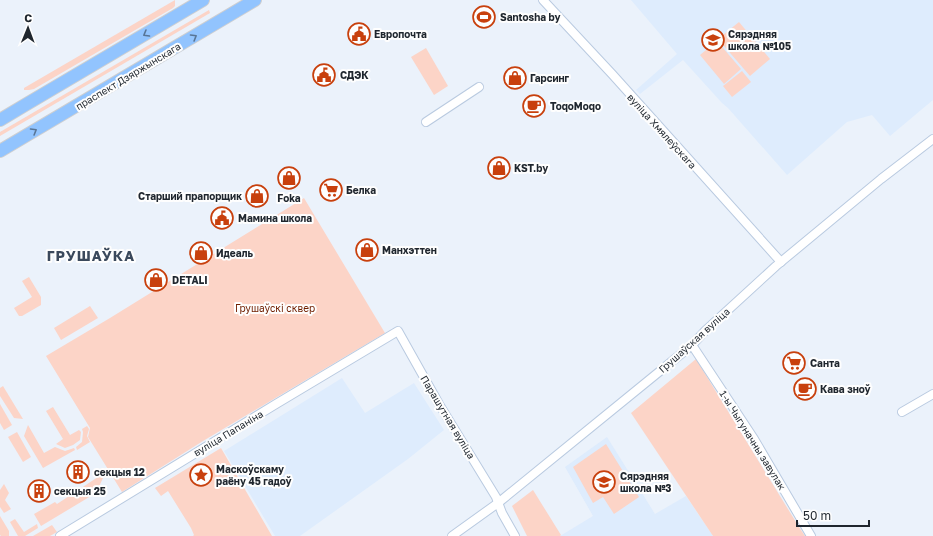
<svg xmlns="http://www.w3.org/2000/svg" width="933" height="536" viewBox="0 0 933 536" font-family="'Golos Text',sans-serif">
	<rect width="100%" height="100%" fill="#ebf2fb"/>
	<!-- built -->
	<g fill="#deecfd">
		<polygon points="631,0 933,0 933,100 890,136 872,115 847,122 787,175 728,108 722,103 683,60 640,94 636,90 677,54"/>
		<polygon points="342,378 365,413 414,383 444,430 408,459 300,536 275,536 224,451"/>
		<polygon points="607,437 655,514 686,496 713,536 560,536 593,516 565,467"/>
	</g>
	<!-- green -->
	<g fill="#fcd4c7">
		<polygon points="175,0 175,6 173,8 34,89 29,90 24,90 24,88"/>
		<polygon points="209,10 210,13 0,136 0,132"/>
		<polygon points="739,22 770,59 750,76 718,39"/>
		<polygon points="717,41 741,69 724,84 700,55"/>
		<polygon points="426,48 448,86 434,95 411,57"/>
		<polygon points="742,71 751,82 732,97 723,86"/>
		<polygon points="304,198 385,333 203,441 122,492 88,437 90,428 46,356 110,318"/>
		<polygon points="29,277 41,297 41,305 22,316 19,316 14,308 32,297 22,281"/>
		<polygon points="90,306 98,318 61,340 54,328"/>
		<polygon points="696,359 799,527 805,536 713,536 631,413"/>
		<polygon points="3,386 23,419 14,418 0,396 0,388"/>
		<polygon points="0,404 12,425 4,430 0,423"/>
		<polygon points="53,407 70,435 79,430 81,432 80,440 73,445 65,448 56,444 63,439 46,411"/>
		<polygon points="28,425 44,453 55,447 65,451 74,448 75,450 43,468 24,436"/>
		<polygon points="87,426 89,429 87,436 90,442 77,450 76,447 82,442 83,432 82,429"/>
		<polygon points="17,432 31,457 23,462 8,437"/>
		<polygon points="606,444 639,497 614,514 603,497 593,503 573,467"/>
		<polygon points="221,448 272,536 193,536 194,535 191,528 168,491 161,496 155,488"/>
		<polygon points="101,475 103,478 96,493 41,526 34,514 55,502 57,504"/>
		<polygon points="4,484 9,493 5,500 11,509 4,513 0,507 0,490"/>
		<polygon points="533,490 561,535 560,536 527,536 512,506"/>
		<polygon points="0,516 9,531 9,536 1,536 0,535"/>
		<polygon points="15,519 24,532 37,524 38,528 25,536 18,536 10,522"/>
		<polygon points="52,525 57,532 50,536 33,536"/>
	</g>
	<g fill="none" stroke-linecap="round" stroke-linejoin="round">
		<!-- minor casing -->
		<g stroke="#b9cae0" stroke-width="10">
			<g id="minor">
				<polyline points="543,0 612,74 781,262"/>
				<polyline points="426,122 479,87"/>
				<polyline points="692,345 754,439 811,536"/>
				<polyline points="902,412 933,394"/>
				<polyline points="60,536 276,404 398,331 439,404 496,497 502,513 515,536"/>
				<polyline points="452,536 498,503 692,345 705,331 776,266 881,179 933,139"/>
			</g>
		</g>
		<!-- primary casing -->
		<g stroke="#cecfd1" stroke-width="14">
			<g id="primary">
				<polyline points="0,120 25,105 203,0"/>
				<polyline points="0,151 255,0"/>
			</g>
		</g>
		<!-- minor -->
		<use href="#minor" stroke="#fff" stroke-width="8"/>
		<!-- primary -->
		<use href="#primary" stroke="#92c4fe" stroke-width="12"/>
	</g>
	<!-- one-way arrows -->
	<defs><path id="oneway-chevron" d="M-2-3.5L2.5 0L-2 3.5" fill="none" stroke-width="1.6" stroke-linecap="round" stroke-linejoin="round"/></defs>
	<g stroke="#587596">
		<use href="#oneway-chevron" transform="translate(146 34) rotate(150)"/>
		<use href="#oneway-chevron" transform="translate(194 37) rotate(-31)"/>
		<use href="#oneway-chevron" transform="translate(34 131) rotate(-31)"/>
	</g>
	<!-- icons -->
	<defs>
		<g id="stadium-ring" transform="scale(1.15)"><circle r="9.5" fill="#fefefe" stroke="#c8400d" stroke-width="1.5"/><path d="M0-5a6.5 5 0 1 0 0 10a6.5 5 0 1 0 0-10ZM-3.5-1.8h7v3.6h-7Z" fill="#c8400d"/></g>
		<g id="civic-ring" transform="scale(1.15)"><circle r="9.5" fill="#fefefe" stroke="#c8400d" stroke-width="1.5"/><path d="M-.6-6.5H3V-4.5H.6V-3L4-1V1h2V6H-6V1h2V-1L-.6-3ZM-1.2 2.5V6h2.4V2.5Z" fill="#c8400d"/></g>
		<g id="school-ring" transform="scale(1.15)"><circle r="9.5" fill="#fefefe" stroke="#c8400d" stroke-width="1.5"/><path d="M0-5L7-2L0 1L-7-2ZM-4 1L0 2.5L4 1V4Q0 6-4 4Z" fill="#c8400d"/></g>
		<g id="shop-ring" transform="scale(1.15)"><circle r="9.5" fill="#fefefe" stroke="#c8400d" stroke-width="1.5"/><path d="M-5-2.5h2.3a2.7 3.5 0 0 1 5.4 0H5L5.5 6h-11ZM-1.5-2.5h3a1.5 2.3 0 0 0-3 0Z" fill="#c8400d"/></g>
		<g id="cafe-ring" transform="scale(1.15)"><circle r="9.5" fill="#fefefe" stroke="#c8400d" stroke-width="1.5"/><path d="M-5.5-4.5H6V0H3Q3 3.5 0 3.5H-2.5Q-5.5 3.5-5.5 0ZM3-3.2v2h1.7v-2ZM-6 4.5H4V6H-6Z" fill="#c8400d"/></g>
		<g id="supermarket-ring" transform="scale(1.15)"><circle r="9.5" fill="#fefefe" stroke="#c8400d" stroke-width="1.5"/><path d="M-6-5.5h2.5l.6 2H6L4.5 2H-2.5L-4.4-4H-6ZM-1.5 3.2a1.3 1.3 0 1 0 .1 0ZM3 3.2a1.3 1.3 0 1 0 .1 0Z" fill="#c8400d"/></g>
		<g id="building-ring" transform="scale(1.15)"><circle r="9.5" fill="#fefefe" stroke="#c8400d" stroke-width="1.5"/><path d="M-4-6H4V6H1V3H-1V6H-4ZM-2.5-4.3h1.7v1.8h-1.7ZM.8-4.3h1.7v1.8H.8ZM-2.5-1h1.7V.8h-1.7ZM.8-1h1.7V.8H.8Z" fill="#c8400d"/></g>
		<g id="sight-ring" transform="scale(1.15)"><circle r="9.5" fill="#fefefe" stroke="#c8400d" stroke-width="1.5"/><path d="M0-6L1.8-2.2L6-1.7L2.9 1.2L3.7 5.4L0 3.3L-3.7 5.4L-2.9 1.2L-6-1.7L-1.8-2.2Z" fill="#c8400d"/></g>
	</defs>
	<g fill-rule="evenodd">
		<use href="#stadium-ring" x="484" y="17"/>
		<use href="#civic-ring" x="359" y="34"/>
		<use href="#school-ring" x="713" y="40"/>
		<use href="#civic-ring" x="324" y="75"/>
		<use href="#shop-ring" x="515" y="78"/>
		<use href="#cafe-ring" x="534" y="106"/>
		<use href="#shop-ring" x="499" y="168"/>
		<use href="#shop-ring" x="289" y="178"/>
		<use href="#supermarket-ring" x="331" y="190"/>
		<use href="#shop-ring" x="257" y="196"/>
		<use href="#civic-ring" x="222" y="218"/>
		<use href="#shop-ring" x="367" y="250"/>
		<use href="#shop-ring" x="201" y="253"/>
		<use href="#shop-ring" x="156" y="280"/>
		<use href="#supermarket-ring" x="794" y="363"/>
		<use href="#cafe-ring" x="805" y="389"/>
		<use href="#building-ring" x="78" y="472"/>
		<use href="#sight-ring" x="201" y="475"/>
		<use href="#school-ring" x="604" y="482"/>
		<use href="#building-ring" x="39" y="491"/>
	</g>
	<g text-anchor="middle" stroke-width="4" stroke-linejoin="round" paint-order="stroke">
		<!-- poi labels -->
		<g font-size="10" font-weight="bold" fill="#1f262e" stroke="#fefefe" text-anchor="start">
			<text x="500" y="21">Santosha by</text>
			<text x="374" y="38">Европочта</text>
			<text x="728" y="38">Сярэдняя<tspan x="728" dy="12">школа №105</tspan></text>
			<text x="340" y="79">СДЭК</text>
			<text x="530" y="82">Гарсинг</text>
			<text x="550" y="110">ToqoMoqo</text>
			<text x="514" y="172">KST.by</text>
			<text x="346" y="194">Белка</text>
			<text x="242" y="200" text-anchor="end">Старший прапорщик</text>
			<text x="289" y="202" text-anchor="middle">Foka</text>
			<text x="238" y="222">Мамина школа</text>
			<text x="382" y="254">Манхэттен</text>
			<text x="216" y="257">Идеаль</text>
			<text x="172" y="284">DETALI</text>
			<text x="810" y="367">Санта</text>
			<text x="820" y="393">Кава зноў</text>
			<text x="216" y="473">Маскоўскаму<tspan x="216" dy="12">раёну 45 гадоў</tspan></text>
			<text x="94" y="476">секцыя 12</text>
			<text x="620" y="480">Сярэдняя<tspan x="620" dy="12">школа №3</tspan></text>
			<text x="54" y="495">секцыя 25</text>
		</g>
		<!-- street labels -->
		<g font-size="10" fill="#1f262e" stroke="#fefefe">
			<text transform="translate(128 76) rotate(-31)" y="4">праспект Дзяржынскага</text>
			<text transform="translate(662 131) rotate(48)" y="4">вуліца Хмялеўскага</text>
			<text transform="translate(694 340) rotate(-42)" y="4">Грушаўская вуліца</text>
			<text transform="translate(448 417) rotate(59)" y="4">Парашутная вуліца</text>
			<text transform="translate(228 433) rotate(-31)" y="4">вуліца Папаніна</text>
			<text transform="translate(753 440) rotate(58)" y="4">1-ы Чыгуначны завулак</text>
		</g>
		<!-- park labels -->
		<g font-size="10" fill="#701f01" stroke="#fefefe">
			<text x="275" y="312">Грушаўскі сквер</text>
		</g>
		<!-- district labels -->
		<g font-size="14" font-weight="bold" letter-spacing="1" fill="#3b495c" stroke="#fefefe">
			<text x="91" y="261">ГРУШАЎКА</text>
		</g>
	</g>
	<!-- north arrow -->
	<g transform="translate(28 28) rotate(1)" stroke="#fefefe" stroke-width="3" paint-order="stroke">
	<path d="M0-3L7 15L0 10L-7 15Z" fill="#1f262e"/>
	<text y="-6" font-size="11" font-weight="bold" text-anchor="middle" fill="#1f262e">С</text>
	</g>
	<!-- scale -->
	<path d="M797 520v6h72v-6" fill="none" stroke="#1f262e" stroke-width="2"/>
	<text x="803" y="520" font-size="12" fill="#1f262e" stroke="#fefefe" stroke-width="3" paint-order="stroke">50 m</text>
</svg>
